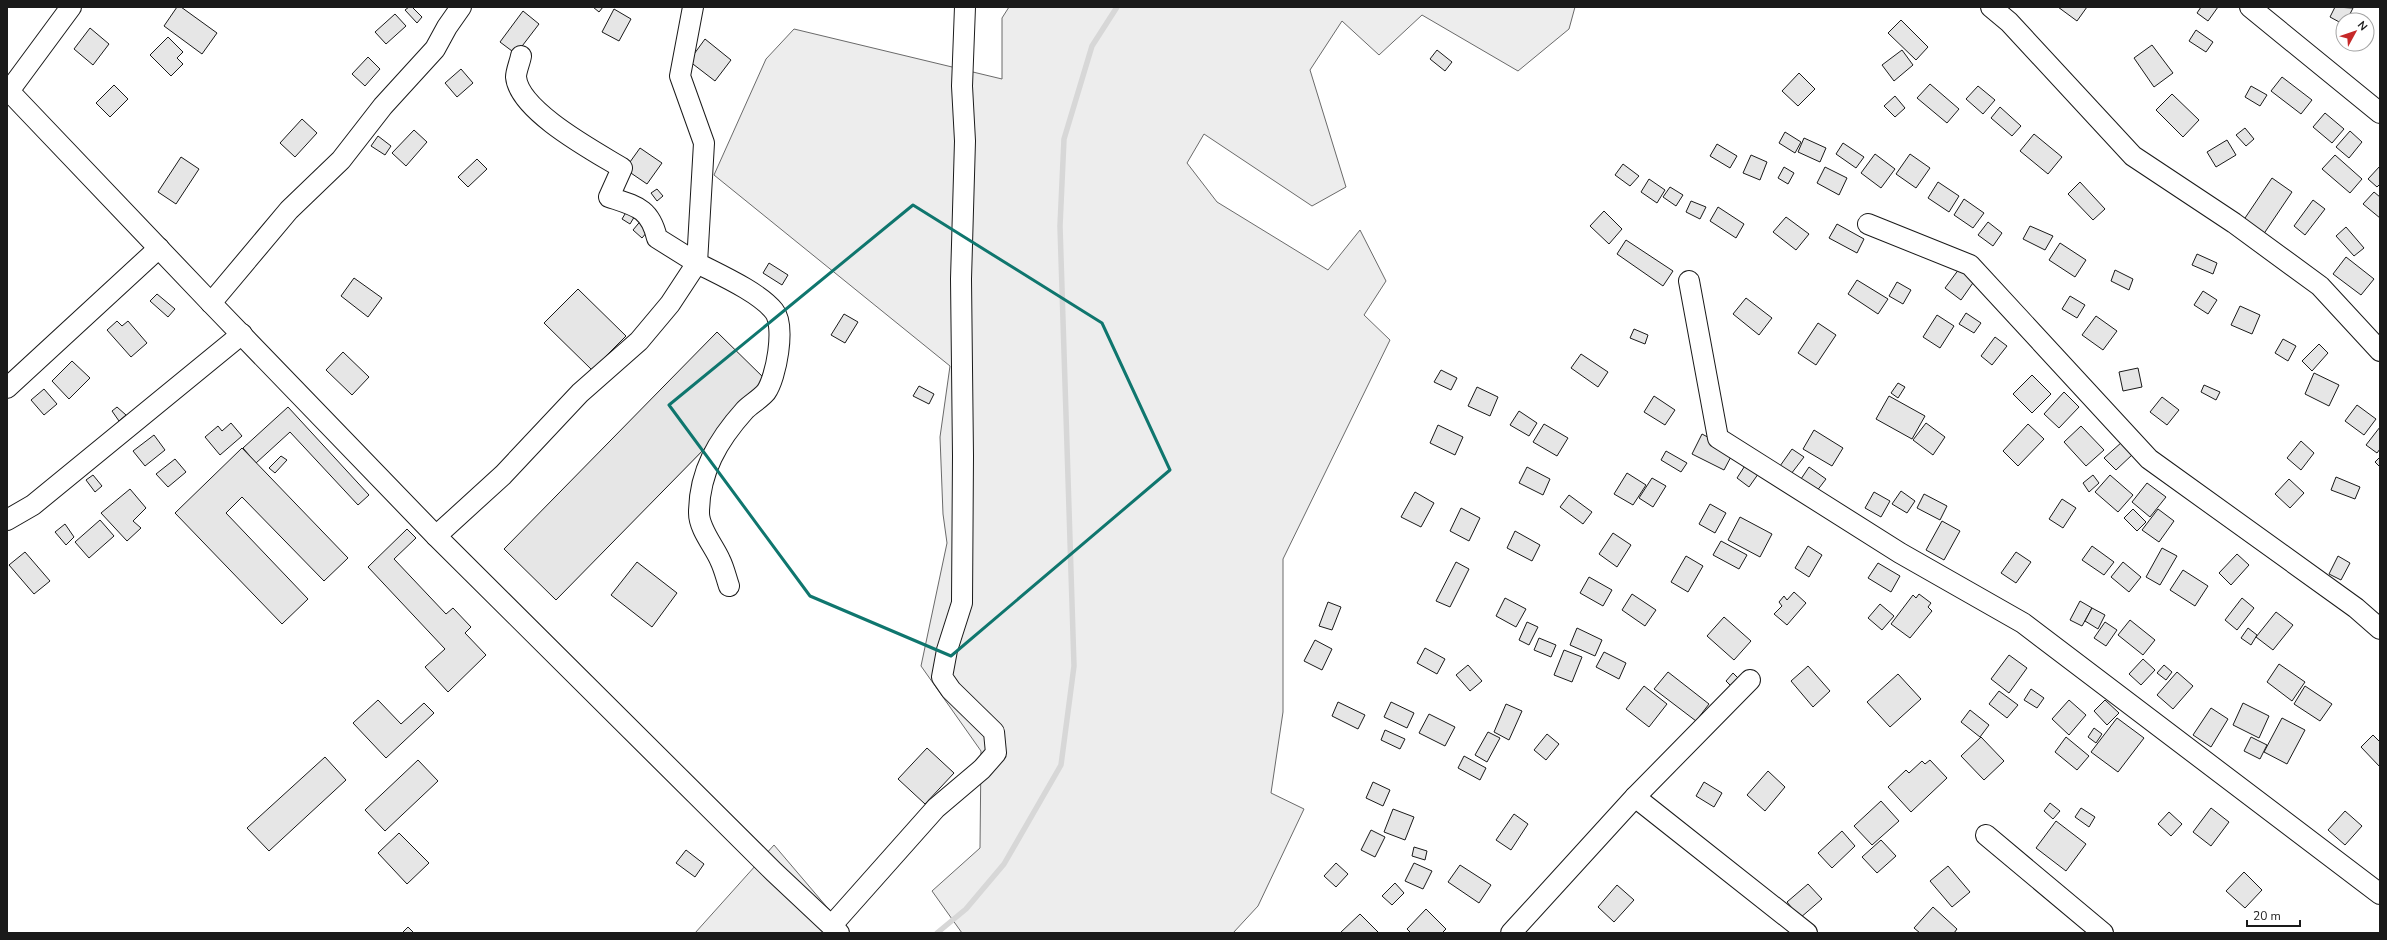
<svg xmlns="http://www.w3.org/2000/svg" width="2387" height="940" viewBox="0 0 2387 940" font-family="'Nunito Sans',sans-serif">
	<rect width="100%" height="100%" fill="#fff"/>
	<!-- built -->
	<g fill="#ededed" stroke="#6a6a6a">
		<polygon points="1009,7 1575,7 1569,29 1518,71 1422,15 1379,55 1342,21 1310,70 1346,187 1312,206 1204,134 1187,163 1217,202 1328,270 1360,230 1386,281 1364,315 1390,340 1283,559 1283,712 1271,793 1304,809 1258,906 1233,933 962,933 932,891 980,848 981,751 921,666 947,543 943,514 940,437 950,366 714,175 766,59 794,29 1002,79 1002,18"/>
		<polygon points="774,845 849,933 695,933"/>
	</g>
	<g fill="none" stroke-linecap="round" stroke-linejoin="round">
		<!-- stream -->
		<polyline stroke="#d7d7d7" stroke-width="5.5" points="937,933 966,909 1004,864 1061,765 1074,666 1060,226 1064,139 1092,46 1117,7"/>
	</g>
	<!-- building -->
	<g fill="#e6e6e6" stroke="#1a1a1a">
		<polygon points="177,7 181,7 217,33 202,54 164,26"/>
		<polygon points="409,7 412,7 422,17 417,23 405,10"/>
		<polygon points="593,7 603,7 599,12"/>
		<polygon points="2058,7 2087,7 2077,21"/>
		<polygon points="2201,7 2218,7 2208,21 2197,13"/>
		<polygon points="2335,7 2353,8 2347,20 2343,20 2343,24 2330,17"/>
		<polygon points="614,9 631,19 619,41 602,32"/>
		<polygon points="523,11 539,24 516,54 500,42"/>
		<polygon points="395,14 406,26 386,44 375,32"/>
		<polygon points="1901,20 1928,47 1916,60 1888,33"/>
		<polygon points="90,28 109,44 93,65 74,49"/>
		<polygon points="2196,30 2213,42 2206,52 2189,41"/>
		<polygon points="168,37 183,52 177,58 183,64 171,76 150,55"/>
		<polygon points="705,39 731,60 715,81 689,61"/>
		<polygon points="2152,45 2173,73 2154,87 2134,58"/>
		<polygon points="1437,50 1452,62 1445,71 1430,59"/>
		<polygon points="1902,50 1913,65 1894,81 1882,65"/>
		<polygon points="368,57 380,69 365,86 352,74"/>
		<polygon points="461,69 473,83 457,97 445,83"/>
		<polygon points="1799,73 1815,89 1798,106 1782,91"/>
		<polygon points="2282,77 2312,100 2301,114 2271,91"/>
		<polygon points="1930,84 1959,109 1947,123 1917,98"/>
		<polygon points="114,85 128,99 110,117 96,103"/>
		<polygon points="1978,86 1995,100 1983,114 1966,99"/>
		<polygon points="2251,86 2267,95 2260,106 2245,97"/>
		<polygon points="2172,94 2199,120 2183,137 2156,110"/>
		<polygon points="1895,96 1905,108 1895,117 1884,106"/>
		<polygon points="2000,107 2021,126 2012,136 1991,118"/>
		<polygon points="2325,113 2344,129 2332,143 2313,127"/>
		<polygon points="302,119 317,133 295,157 280,143"/>
		<polygon points="2245,128 2254,139 2246,146 2236,135"/>
		<polygon points="414,130 427,142 406,166 392,153"/>
		<polygon points="2350,131 2362,142 2349,158 2336,147"/>
		<polygon points="1785,132 1801,142 1795,153 1779,143"/>
		<polygon points="2034,134 2062,157 2048,174 2020,151"/>
		<polygon points="378,136 391,146 385,155 371,146"/>
		<polygon points="1804,138 1826,148 1820,162 1798,152"/>
		<polygon points="2227,140 2236,155 2216,167 2207,152"/>
		<polygon points="1843,143 1864,157 1856,168 1836,154"/>
		<polygon points="1717,144 1737,156 1730,168 1710,156"/>
		<polygon points="640,148 662,163 647,184 625,169"/>
		<polygon points="1875,154 1895,169 1881,188 1861,173"/>
		<polygon points="1910,154 1930,168 1916,188 1896,174"/>
		<polygon points="1751,155 1767,162 1760,180 1743,173"/>
		<polygon points="2335,155 2362,179 2350,193 2322,169"/>
		<polygon points="181,157 199,169 176,204 158,192"/>
		<polygon points="477,159 487,169 468,187 458,177"/>
		<polygon points="1623,164 1639,176 1630,186 1615,175"/>
		<polygon points="2380,166 2380,184 2377,187 2368,179"/>
		<polygon points="1784,167 1794,173 1788,184 1778,178"/>
		<polygon points="1825,167 1847,178 1839,195 1817,183"/>
		<polygon points="2272,178 2292,192 2263,235 2243,221"/>
		<polygon points="1649,179 1665,190 1657,203 1641,192"/>
		<polygon points="1938,182 1959,196 1949,212 1928,198"/>
		<polygon points="2080,182 2105,209 2093,220 2068,194"/>
		<polygon points="1670,187 1683,195 1676,206 1663,197"/>
		<polygon points="657,189 663,196 657,201 651,193"/>
		<polygon points="2374,192 2380,197 2380,218 2363,204"/>
		<polygon points="1964,199 1984,213 1973,228 1954,215"/>
		<polygon points="2313,200 2325,209 2305,235 2294,226"/>
		<polygon points="1691,201 1706,207 1700,219 1686,212"/>
		<polygon points="1718,207 1744,224 1736,238 1710,221"/>
		<polygon points="628,209 636,214 630,224 622,219"/>
		<polygon points="1604,211 1622,229 1609,244 1590,226"/>
		<polygon points="1786,217 1809,234 1796,250 1773,232"/>
		<polygon points="643,218 652,226 642,238 633,230"/>
		<polygon points="1988,222 2002,233 1993,246 1978,235"/>
		<polygon points="1837,224 1864,239 1857,253 1829,238"/>
		<polygon points="2030,226 2053,236 2045,250 2023,239"/>
		<polygon points="2346,227 2364,248 2354,256 2336,236"/>
		<polygon points="1626,240 1673,271 1663,286 1617,254"/>
		<polygon points="2060,243 2086,260 2075,277 2049,260"/>
		<polygon points="2197,254 2217,263 2213,274 2192,265"/>
		<polygon points="2346,257 2374,279 2361,295 2333,274"/>
		<polygon points="769,263 788,275 782,285 763,273"/>
		<polygon points="1959,269 1975,280 1961,300 1945,288"/>
		<polygon points="2115,270 2133,279 2129,290 2111,281"/>
		<polygon points="354,278 382,298 368,317 341,296"/>
		<polygon points="1857,280 1888,299 1878,314 1848,294"/>
		<polygon points="1897,282 1911,290 1903,304 1889,296"/>
		<polygon points="578,289 626,336 592,370 544,323"/>
		<polygon points="2203,291 2217,300 2208,314 2194,305"/>
		<polygon points="157,294 175,309 168,317 150,301"/>
		<polygon points="2070,296 2085,305 2077,318 2062,309"/>
		<polygon points="1746,298 1772,318 1759,335 1733,314"/>
		<polygon points="2240,306 2260,315 2252,334 2231,325"/>
		<polygon points="1966,313 1981,323 1974,333 1959,324"/>
		<polygon points="844,314 858,322 845,343 831,335"/>
		<polygon points="1937,315 1954,326 1940,348 1923,337"/>
		<polygon points="2096,316 2117,331 2103,350 2082,335"/>
		<polygon points="117,321 122,326 128,321 147,343 131,357 107,330"/>
		<polygon points="1818,323 1836,335 1816,365 1798,353"/>
		<polygon points="1634,329 1648,335 1645,344 1630,338"/>
		<polygon points="717,332 769,383 556,600 504,549"/>
		<polygon points="1995,337 2007,346 1992,365 1981,356"/>
		<polygon points="2283,339 2296,346 2288,361 2275,353"/>
		<polygon points="2319,344 2328,353 2312,371 2302,361"/>
		<polygon points="343,352 369,377 352,395 326,370"/>
		<polygon points="1581,354 1608,372 1598,387 1571,368"/>
		<polygon points="72,361 90,378 69,399 52,381"/>
		<polygon points="2138,368 2142,387 2123,391 2119,372"/>
		<polygon points="1441,370 1457,378 1451,390 1434,382"/>
		<polygon points="2314,373 2339,385 2329,406 2305,394"/>
		<polygon points="2032,375 2051,394 2032,413 2013,394"/>
		<polygon points="1898,383 1905,387 1898,398 1891,393"/>
		<polygon points="2204,385 2220,392 2216,400 2201,392"/>
		<polygon points="919,386 934,394 929,404 913,396"/>
		<polygon points="1477,387 1498,397 1490,416 1468,406"/>
		<polygon points="44,389 57,404 44,415 31,400"/>
		<polygon points="2064,392 2079,407 2059,428 2044,414"/>
		<polygon points="1654,396 1675,410 1665,425 1644,412"/>
		<polygon points="1889,396 1925,416 1912,439 1876,419"/>
		<polygon points="2162,397 2179,410 2167,425 2150,412"/>
		<polygon points="2357,405 2376,419 2364,435 2345,421"/>
		<polygon points="117,407 126,415 119,421 112,411"/>
		<polygon points="288,407 369,495 358,505 290,432 256,463 243,448"/>
		<polygon points="1519,411 1537,423 1529,436 1510,425"/>
		<polygon points="231,423 242,436 220,455 205,437 218,426 222,431"/>
		<polygon points="1926,423 1945,437 1933,455 1913,440"/>
		<polygon points="1544,424 1568,438 1557,456 1533,442"/>
		<polygon points="2028,424 2044,439 2018,466 2003,451"/>
		<polygon points="1438,425 1463,437 1455,455 1430,443"/>
		<polygon points="2081,426 2104,450 2086,466 2064,442"/>
		<polygon points="2380,427 2380,449 2377,453 2366,445"/>
		<polygon points="1814,430 1843,448 1832,466 1803,449"/>
		<polygon points="1702,434 1734,451 1724,470 1692,454"/>
		<polygon points="154,435 165,450 145,466 133,451"/>
		<polygon points="2301,441 2314,453 2301,470 2287,458"/>
		<polygon points="2122,442 2133,454 2116,470 2104,458"/>
		<polygon points="242,448 348,558 324,581 242,497 226,513 308,599 282,624 175,513"/>
		<polygon points="1792,449 1804,457 1791,474 1780,466"/>
		<polygon points="1666,451 1687,463 1681,472 1661,460"/>
		<polygon points="281,456 287,460 275,473 269,468"/>
		<polygon points="2380,457 2380,467 2375,462"/>
		<polygon points="175,459 186,472 168,487 156,474"/>
		<polygon points="1748,461 1761,470 1749,487 1737,478"/>
		<polygon points="1527,467 1550,479 1543,495 1519,483"/>
		<polygon points="1809,467 1826,479 1813,496 1797,485"/>
		<polygon points="1627,473 1646,485 1633,505 1614,494"/>
		<polygon points="93,475 102,486 95,492 86,480"/>
		<polygon points="2093,475 2099,483 2089,492 2083,483"/>
		<polygon points="2110,475 2133,495 2118,512 2095,492"/>
		<polygon points="2336,477 2360,487 2355,499 2331,490"/>
		<polygon points="1652,478 1666,486 1653,507 1639,498"/>
		<polygon points="2289,479 2304,493 2290,508 2275,494"/>
		<polygon points="2147,483 2166,497 2150,517 2132,502"/>
		<polygon points="130,489 146,508 133,521 141,528 127,541 101,513"/>
		<polygon points="1901,491 1915,501 1907,513 1892,504"/>
		<polygon points="1415,492 1434,503 1421,527 1401,517"/>
		<polygon points="1874,492 1890,501 1881,517 1865,508"/>
		<polygon points="1924,494 1947,506 1940,520 1917,508"/>
		<polygon points="1569,495 1592,512 1583,524 1560,507"/>
		<polygon points="2062,499 2076,508 2063,528 2049,519"/>
		<polygon points="1710,504 1726,513 1715,533 1699,524"/>
		<polygon points="1461,508 1480,518 1469,541 1450,531"/>
		<polygon points="2133,509 2146,522 2137,531 2124,518"/>
		<polygon points="2158,509 2174,521 2159,542 2142,530"/>
		<polygon points="1740,517 1772,534 1760,557 1728,540"/>
		<polygon points="100,520 114,536 89,558 75,542"/>
		<polygon points="1942,521 1960,531 1944,560 1926,550"/>
		<polygon points="65,524 74,537 66,545 55,532"/>
		<polygon points="407,529 416,538 394,559 446,614 453,608 471,627 465,633 486,655 448,692 425,667 445,649 368,567"/>
		<polygon points="1515,531 1540,545 1532,561 1507,548"/>
		<polygon points="1613,533 1631,545 1617,567 1599,554"/>
		<polygon points="1721,541 1747,555 1739,569 1713,555"/>
		<polygon points="1808,546 1822,555 1809,577 1795,568"/>
		<polygon points="2092,546 2114,562 2104,575 2082,560"/>
		<polygon points="2162,548 2177,556 2160,585 2146,577"/>
		<polygon points="25,552 50,581 34,594 9,565"/>
		<polygon points="2016,552 2031,562 2016,583 2001,573"/>
		<polygon points="2237,554 2249,565 2231,585 2219,573"/>
		<polygon points="1686,556 1703,566 1688,592 1671,582"/>
		<polygon points="2338,556 2350,563 2341,580 2329,574"/>
		<polygon points="637,562 677,593 652,627 611,595"/>
		<polygon points="1456,562 1469,569 1450,607 1436,601"/>
		<polygon points="2123,562 2141,577 2129,592 2111,577"/>
		<polygon points="1878,563 1900,576 1891,592 1868,578"/>
		<polygon points="2183,570 2208,586 2195,606 2170,590"/>
		<polygon points="1589,577 1612,590 1603,606 1580,593"/>
		<polygon points="1794,592 1806,603 1787,625 1774,614 1782,606 1779,602 1784,596 1787,600"/>
		<polygon points="1632,594 1656,610 1645,626 1622,610"/>
		<polygon points="1919,594 1931,603 1928,607 1932,611 1910,638 1891,624 1913,595 1916,598"/>
		<polygon points="1505,598 1526,609 1516,627 1496,616"/>
		<polygon points="2242,598 2254,608 2237,630 2225,620"/>
		<polygon points="2080,601 2092,608 2082,626 2070,620"/>
		<polygon points="1328,602 1341,607 1332,630 1319,626"/>
		<polygon points="1880,604 1894,616 1882,630 1868,618"/>
		<polygon points="2092,608 2105,615 2098,629 2085,621"/>
		<polygon points="2276,612 2293,625 2273,650 2256,637"/>
		<polygon points="1724,617 1751,641 1734,660 1707,636"/>
		<polygon points="2130,620 2155,640 2143,655 2118,635"/>
		<polygon points="1527,622 1538,627 1529,645 1519,640"/>
		<polygon points="2105,622 2117,630 2106,646 2094,638"/>
		<polygon points="1577,628 1602,640 1595,656 1570,645"/>
		<polygon points="2248,628 2257,635 2251,645 2241,638"/>
		<polygon points="1539,638 1556,645 1551,657 1534,650"/>
		<polygon points="1315,640 1332,649 1322,670 1304,661"/>
		<polygon points="1425,648 1445,659 1437,674 1417,663"/>
		<polygon points="1564,650 1582,657 1572,682 1554,675"/>
		<polygon points="1604,652 1626,663 1619,679 1596,667"/>
		<polygon points="2009,655 2027,668 2009,693 1991,679"/>
		<polygon points="2143,659 2155,670 2141,685 2129,674"/>
		<polygon points="2279,664 2305,682 2292,701 2267,682"/>
		<polygon points="1468,665 1482,681 1470,691 1456,675"/>
		<polygon points="2164,665 2172,672 2166,680 2157,673"/>
		<polygon points="1808,666 1830,691 1813,707 1791,681"/>
		<polygon points="1668,672 1709,704 1696,721 1654,689"/>
		<polygon points="2177,672 2193,686 2173,709 2157,695"/>
		<polygon points="1733,673 1740,680 1733,688 1726,681"/>
		<polygon points="1898,674 1921,699 1890,727 1867,702"/>
		<polygon points="1644,686 1667,704 1649,727 1626,709"/>
		<polygon points="2305,686 2332,704 2320,721 2294,704"/>
		<polygon points="2031,689 2044,698 2037,708 2024,700"/>
		<polygon points="1999,691 2018,705 2007,718 1989,704"/>
		<polygon points="378,700 401,724 424,703 434,713 386,758 353,723"/>
		<polygon points="2069,700 2086,715 2069,735 2052,719"/>
		<polygon points="2105,700 2119,713 2107,725 2094,711"/>
		<polygon points="1338,702 1365,715 1358,729 1332,716"/>
		<polygon points="1391,702 1414,713 1407,728 1384,717"/>
		<polygon points="2243,703 2269,716 2259,738 2233,725"/>
		<polygon points="1506,704 1522,711 1509,740 1494,732"/>
		<polygon points="2211,708 2228,719 2211,747 2193,735"/>
		<polygon points="1970,710 1989,725 1980,737 1961,722"/>
		<polygon points="1429,714 1455,727 1445,746 1419,733"/>
		<polygon points="2117,718 2144,738 2118,772 2091,752"/>
		<polygon points="2282,718 2305,730 2287,764 2264,752"/>
		<polygon points="2094,728 2102,734 2096,743 2088,737"/>
		<polygon points="1385,730 1405,739 1400,749 1381,740"/>
		<polygon points="1488,732 1500,738 1487,762 1475,755"/>
		<polygon points="1547,734 1559,744 1546,760 1534,750"/>
		<polygon points="2373,735 2380,742 2380,767 2361,747"/>
		<polygon points="1981,737 2004,761 1984,780 1961,756"/>
		<polygon points="2066,737 2089,756 2077,770 2055,752"/>
		<polygon points="2251,737 2267,745 2260,759 2244,751"/>
		<polygon points="927,748 954,773 925,804 898,779"/>
		<polygon points="1464,756 1486,768 1480,780 1458,768"/>
		<polygon points="325,757 346,780 269,851 247,828"/>
		<polygon points="418,760 438,781 385,831 365,810"/>
		<polygon points="1930,760 1947,778 1911,812 1888,787 1906,770 1909,773 1922,761 1925,764"/>
		<polygon points="1768,771 1785,787 1765,811 1747,795"/>
		<polygon points="1373,782 1390,790 1383,806 1366,798"/>
		<polygon points="1704,782 1722,793 1714,807 1696,796"/>
		<polygon points="1881,801 1899,821 1872,845 1854,826"/>
		<polygon points="2050,803 2060,811 2053,819 2044,811"/>
		<polygon points="2081,808 2095,817 2089,827 2075,817"/>
		<polygon points="2211,808 2229,822 2211,846 2193,832"/>
		<polygon points="1393,809 1414,817 1405,840 1384,832"/>
		<polygon points="2345,811 2362,826 2345,845 2328,830"/>
		<polygon points="2169,812 2182,824 2171,836 2158,824"/>
		<polygon points="1514,814 1528,824 1511,850 1496,840"/>
		<polygon points="2056,821 2086,844 2066,871 2036,848"/>
		<polygon points="1371,830 1385,837 1375,857 1361,850"/>
		<polygon points="1842,831 1855,846 1832,868 1818,853"/>
		<polygon points="399,833 429,863 407,884 378,853"/>
		<polygon points="1881,840 1896,856 1877,873 1862,857"/>
		<polygon points="1414,847 1427,851 1425,860 1412,856"/>
		<polygon points="686,850 704,864 695,877 676,863"/>
		<polygon points="1336,863 1348,874 1336,887 1324,876"/>
		<polygon points="1414,863 1432,871 1423,889 1405,881"/>
		<polygon points="1460,865 1491,885 1479,903 1448,882"/>
		<polygon points="1948,866 1970,892 1952,907 1930,881"/>
		<polygon points="2244,872 2262,890 2245,908 2226,891"/>
		<polygon points="1395,883 1404,893 1392,905 1382,896"/>
		<polygon points="1808,884 1822,899 1800,918 1787,902"/>
		<polygon points="1617,885 1634,900 1614,922 1598,907"/>
		<polygon points="1933,907 1957,929 1954,933 1920,933 1914,928"/>
		<polygon points="1426,909 1446,929 1442,933 1411,933 1407,929"/>
		<polygon points="1360,914 1379,933 1340,933"/>
		<polygon points="408,927 414,933 402,933"/>
	</g>
	<g fill="none" stroke-linecap="round" stroke-linejoin="round">
		<!-- minor casing -->
		<g stroke="#1a1a1a" stroke-width="22">
			<g id="minor">
				<path d="M693,7l-13,69 24,67 -7,120c21,11 62,29 77,48 12,15 2,67 -8,81 -6,7 -15,12 -21,18 -27,30 -46,62 -46,103 0,16 15,33 21,47 4,8 6,17 9,26"/>
				<polyline points="1991,7 2009,22 2133,156 2234,223 2320,286 2380,351"/>
				<polyline points="2250,7 2380,113"/>
				<polyline points="7,89 211,303 436,536 774,872 839,933"/>
				<polyline points="9,91 71,7"/>
				<polyline points="1868,224 1970,265 2149,459 2356,608 2380,629"/>
				<polyline points="1689,281 1718,438 1900,553 2023,623 2380,894"/>
				<polyline points="211,303 289,210 341,160 383,106 435,49 447,27 461,7"/>
				<polyline points="7,388 159,248"/>
				<polyline points="7,520 33,505 242,334"/>
				<path d="M436,536l67,-61 77,-82 59,-52 31,-37 27,-41 -40,-25c-7,-30 -21,-32 -48,-41l13,-29c-28,-17 -103,-57 -106,-91 0,-6 4,-15 5,-21"/>
				<polyline points="1635,797 1807,933"/>
				<polyline points="1986,835 2103,933"/>
				<polyline points="832,925 936,808 982,769 996,753 994,732 951,690 942,677 947,650 962,603 963,456 961,279 965,141 962,86 965,7"/>
				<polyline points="1511,933 1635,797 1750,680"/>
			</g>
		</g>
		<!-- minor -->
		<use href="#minor" stroke="#fff" stroke-width="20"/>
	</g>
	<!-- marked area -->
	<path fill="none" stroke="#0f766e" stroke-width="3" stroke-linejoin="round" d="M913,205l189,118 68,147 -219,186 -141,-60 -141,-191z"/>
	<!-- border -->
	<rect width="2387" height="940" fill="none" stroke="#1a1a1a" stroke-width="16"/>
	<!-- north arrow -->
	<g transform="translate(2355 32) rotate(50)"><circle r="19" fill="#ffffff" stroke="#a3a3a3"/>
	<path d="M0-3L7 15L0 10L-7 15Z" fill="#c62828"/>
	<text y="-6" font-size="11" font-weight="bold" text-anchor="middle" fill="#1a1a1a">N</text>
	</g>
	<!-- scale -->
	<path d="M2247 920v6h53v-6" fill="none" stroke="#1a1a1a" stroke-width="2"/>
	<text x="2253" y="920" font-size="12" fill="#1a1a1a" stroke="#ffffff" stroke-width="3" paint-order="stroke">20 m</text>
</svg>
